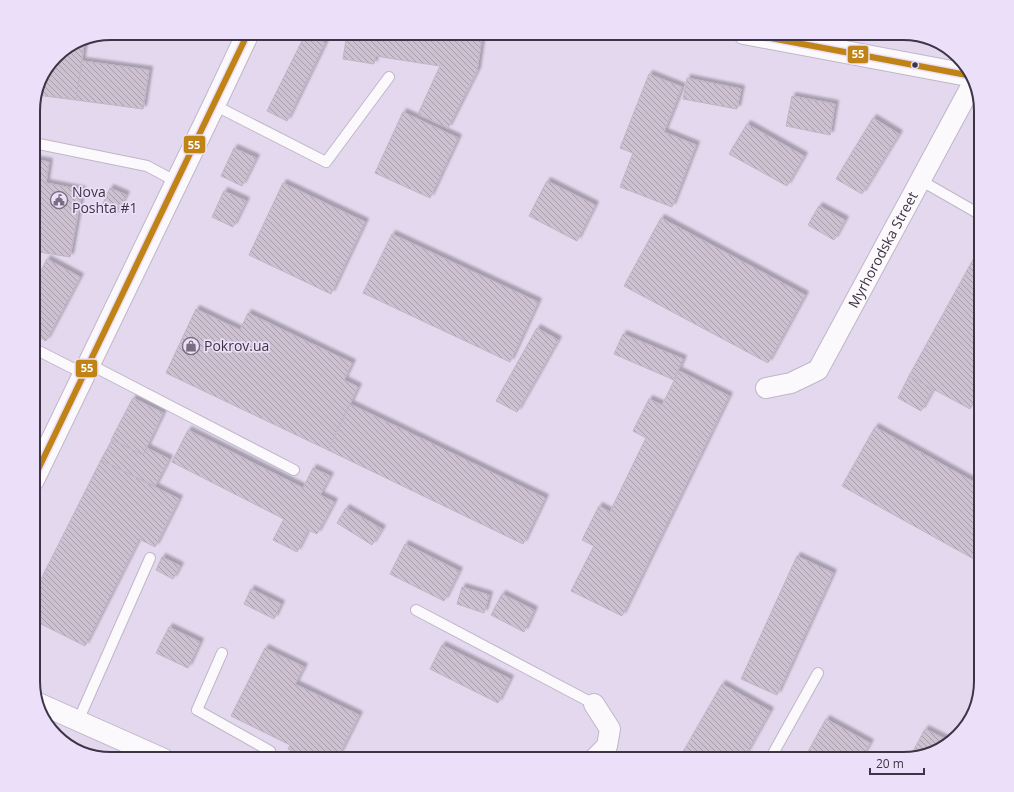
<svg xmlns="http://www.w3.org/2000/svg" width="1014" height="792" viewBox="0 0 1014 792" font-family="'Open Sans',sans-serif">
	<defs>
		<pattern id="building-back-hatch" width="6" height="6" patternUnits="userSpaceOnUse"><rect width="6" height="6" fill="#ccc0d1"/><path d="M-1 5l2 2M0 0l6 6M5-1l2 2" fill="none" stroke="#a79dab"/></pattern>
		<filter id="shadow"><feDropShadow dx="3.5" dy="-3.5" stdDeviation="1" flood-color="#0004"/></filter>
	</defs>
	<rect width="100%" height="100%" fill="#e3d8ee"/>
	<!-- building -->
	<g fill="url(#building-back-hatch)" stroke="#c0b5c5" filter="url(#shadow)">
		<polygon points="306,33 325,43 287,121 267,111"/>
		<polygon points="347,33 464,33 482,36 477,71 448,128 418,114 440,66 375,56 374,64 343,59"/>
		<polygon points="85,38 76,100 36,95 41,76 59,53 81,39"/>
		<polygon points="82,61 149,70 143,109 76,100"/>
		<polygon points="649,74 682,87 664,132 696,145 672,207 620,187 633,153 620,148"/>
		<polygon points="687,78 741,89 737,109 683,99"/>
		<polygon points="792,96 835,104 830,135 786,126"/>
		<polygon points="403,112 458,138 430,198 375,173"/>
		<polygon points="873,118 899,134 862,194 836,179"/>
		<polygon points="747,124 804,156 787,186 729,154"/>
		<polygon points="234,148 256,158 242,186 221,176"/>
		<polygon points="33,159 49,162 46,183 82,190 70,257 33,251"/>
		<polygon points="547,181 595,205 577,241 529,216"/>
		<polygon points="283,183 365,222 331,294 249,255"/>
		<polygon points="110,188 126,195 116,215 101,208"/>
		<polygon points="224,191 246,201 233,227 212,217"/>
		<polygon points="819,206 845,220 834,240 808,225"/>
		<polygon points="661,218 805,295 768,363 624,286"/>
		<polygon points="392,234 538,302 510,362 363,293"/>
		<polygon points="980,247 981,247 981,388 970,409 909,376"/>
		<polygon points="47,259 80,277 46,341 33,334 33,286"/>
		<polygon points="196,309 240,330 248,313 352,363 344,380 358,387 328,450 166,373"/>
		<polygon points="537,328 558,340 517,412 496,401"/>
		<polygon points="623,334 683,359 674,380 614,354"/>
		<polygon points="679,371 729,396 622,616 571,591 594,546 582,540 599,506 610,512 646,438 633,431 649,399 662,405"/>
		<polygon points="909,376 933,389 921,411 898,398"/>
		<polygon points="133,398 163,413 143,455 111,440"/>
		<polygon points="350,404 545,498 523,544 328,450"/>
		<polygon points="875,427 981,486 981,563 842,486"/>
		<polygon points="188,430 303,488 313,468 330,476 320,495 334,502 317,534 308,530 297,552 273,540 284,519 172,462"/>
		<polygon points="112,440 143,455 147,448 169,459 155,486 101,460"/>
		<polygon points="101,460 179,499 155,547 139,539 85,646 33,620 33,595"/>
		<polygon points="346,508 382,529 372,545 337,523"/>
		<polygon points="405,544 459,571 444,601 390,574"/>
		<polygon points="797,556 833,573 777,695 741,679"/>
		<polygon points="162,557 180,566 173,579 156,570"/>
		<polygon points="462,587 489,595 484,613 457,604"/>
		<polygon points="251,589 281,604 274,619 244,604"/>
		<polygon points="502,594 534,610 524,632 491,615"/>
		<polygon points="169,627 200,642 188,668 156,653"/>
		<polygon points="442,645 510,679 498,703 430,669"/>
		<polygon points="265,648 304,667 295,684 359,715 337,759 309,759 288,749 290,745 231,716"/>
		<polygon points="722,684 770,711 743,759 679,759"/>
		<polygon points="826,719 870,743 861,759 804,759"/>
		<polygon points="925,729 949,741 937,751 910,757"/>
	</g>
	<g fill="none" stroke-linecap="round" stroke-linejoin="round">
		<!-- service casing -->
		<g stroke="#bfb7c8" stroke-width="12">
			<g id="service">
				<polyline points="214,105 326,162 389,77"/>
				<polyline points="34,143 147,166 177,182"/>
				<polyline points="920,180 981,215"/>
				<polyline points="33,348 84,374"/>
				<polyline points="89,364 294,470"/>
				<polyline points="416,610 594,704"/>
				<polyline points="222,653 197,710 270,751 268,759"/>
				<polyline points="78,721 150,558"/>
				<polyline points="770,759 818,673"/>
			</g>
		</g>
		<!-- minor casing -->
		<g stroke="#bfb7c8" stroke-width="22">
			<g id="minor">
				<path id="s1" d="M766,388l25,-5 27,-13 156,-289"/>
				<polyline points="38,703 164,759"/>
				<polyline points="594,759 607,746 610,729 594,704"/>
			</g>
		</g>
		<!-- primary casing -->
		<g stroke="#bfb7c8" stroke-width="24">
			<g id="primary">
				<polyline points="744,33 973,76"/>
				<polyline points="33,480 214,105 248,33"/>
			</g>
		</g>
		<!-- service -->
		<use href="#service" stroke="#fbf9fc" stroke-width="10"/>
		<!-- minor -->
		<use href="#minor" stroke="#fbf9fc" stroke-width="20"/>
		<!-- primary -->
		<use href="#primary" stroke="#fbf9fc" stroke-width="22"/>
		<!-- bus-1 casing -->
		<g stroke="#ebdff9" stroke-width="9">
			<g id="bus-1">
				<polyline points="744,33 972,76"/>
				<polyline points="33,480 248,33"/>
			</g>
		</g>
		<!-- bus-1 -->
		<use href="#bus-1" stroke="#bf8415" stroke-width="6"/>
	</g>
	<!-- icons -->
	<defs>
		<g id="civic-ring" transform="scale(0.9)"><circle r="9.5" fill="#ebdff9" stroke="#776e80" stroke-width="1.5"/><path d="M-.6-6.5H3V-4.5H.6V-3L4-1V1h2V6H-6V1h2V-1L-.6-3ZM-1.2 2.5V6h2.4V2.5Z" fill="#776e80"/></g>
		<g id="shop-ring" transform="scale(0.9)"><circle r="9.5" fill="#ebdff9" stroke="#776e80" stroke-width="1.5"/><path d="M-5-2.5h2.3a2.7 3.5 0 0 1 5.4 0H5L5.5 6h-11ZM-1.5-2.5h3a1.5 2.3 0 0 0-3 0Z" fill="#776e80"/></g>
	</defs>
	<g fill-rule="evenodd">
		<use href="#civic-ring" x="59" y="200"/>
		<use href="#shop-ring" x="191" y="346"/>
	</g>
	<!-- markers -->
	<circle fill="#3d3545" stroke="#ebdff9" stroke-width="1.5" cx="915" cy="65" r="3.5"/>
	<g text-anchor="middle" stroke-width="3.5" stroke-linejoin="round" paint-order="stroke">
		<!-- poi labels -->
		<g font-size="14" fill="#3d3545" stroke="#ebdff9" text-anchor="start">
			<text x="72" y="197">Nova<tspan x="72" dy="16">Poshta #1</tspan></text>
			<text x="204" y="351">Pokrov.ua</text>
		</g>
		<!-- street labels -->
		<g font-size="14" fill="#3d3545" stroke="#ebdff9">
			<text dy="5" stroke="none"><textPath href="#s1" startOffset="192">Myrhorodska Street</textPath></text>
		</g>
	</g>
	<!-- crop -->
	<path d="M0 0H1014V792H0ZM111 40H903A71 71 0 0 1 974 111V681A71 71 0 0 1 903 752H111A71 71 0 0 1 40 681V111A71 71 0 0 1 111 40Z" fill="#ebdff9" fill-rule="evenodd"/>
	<path fill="none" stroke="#3d3545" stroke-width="2" d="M111 40H903A71 71 0 0 1 974 111V681A71 71 0 0 1 903 752H111A71 71 0 0 1 40 681V111A71 71 0 0 1 111 40Z"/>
	<g stroke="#ebdff9" stroke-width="1.5">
		<rect x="847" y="45" width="22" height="19" rx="4" fill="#bf8415"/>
		<rect x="183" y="135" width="23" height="19" rx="4" fill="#bf8415"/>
		<rect x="75" y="359" width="23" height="19" rx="4" fill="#bf8415"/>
	</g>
	<g font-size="11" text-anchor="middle" font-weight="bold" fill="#fff">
		<text x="858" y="58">55</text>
		<text x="194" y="149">55</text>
		<text x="87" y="372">55</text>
	</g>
	<!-- scale -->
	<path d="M870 768v6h54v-6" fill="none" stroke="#3d3545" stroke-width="2"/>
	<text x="876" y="768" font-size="12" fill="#3d3545" stroke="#ebdff9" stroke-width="3" paint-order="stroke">20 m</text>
</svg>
